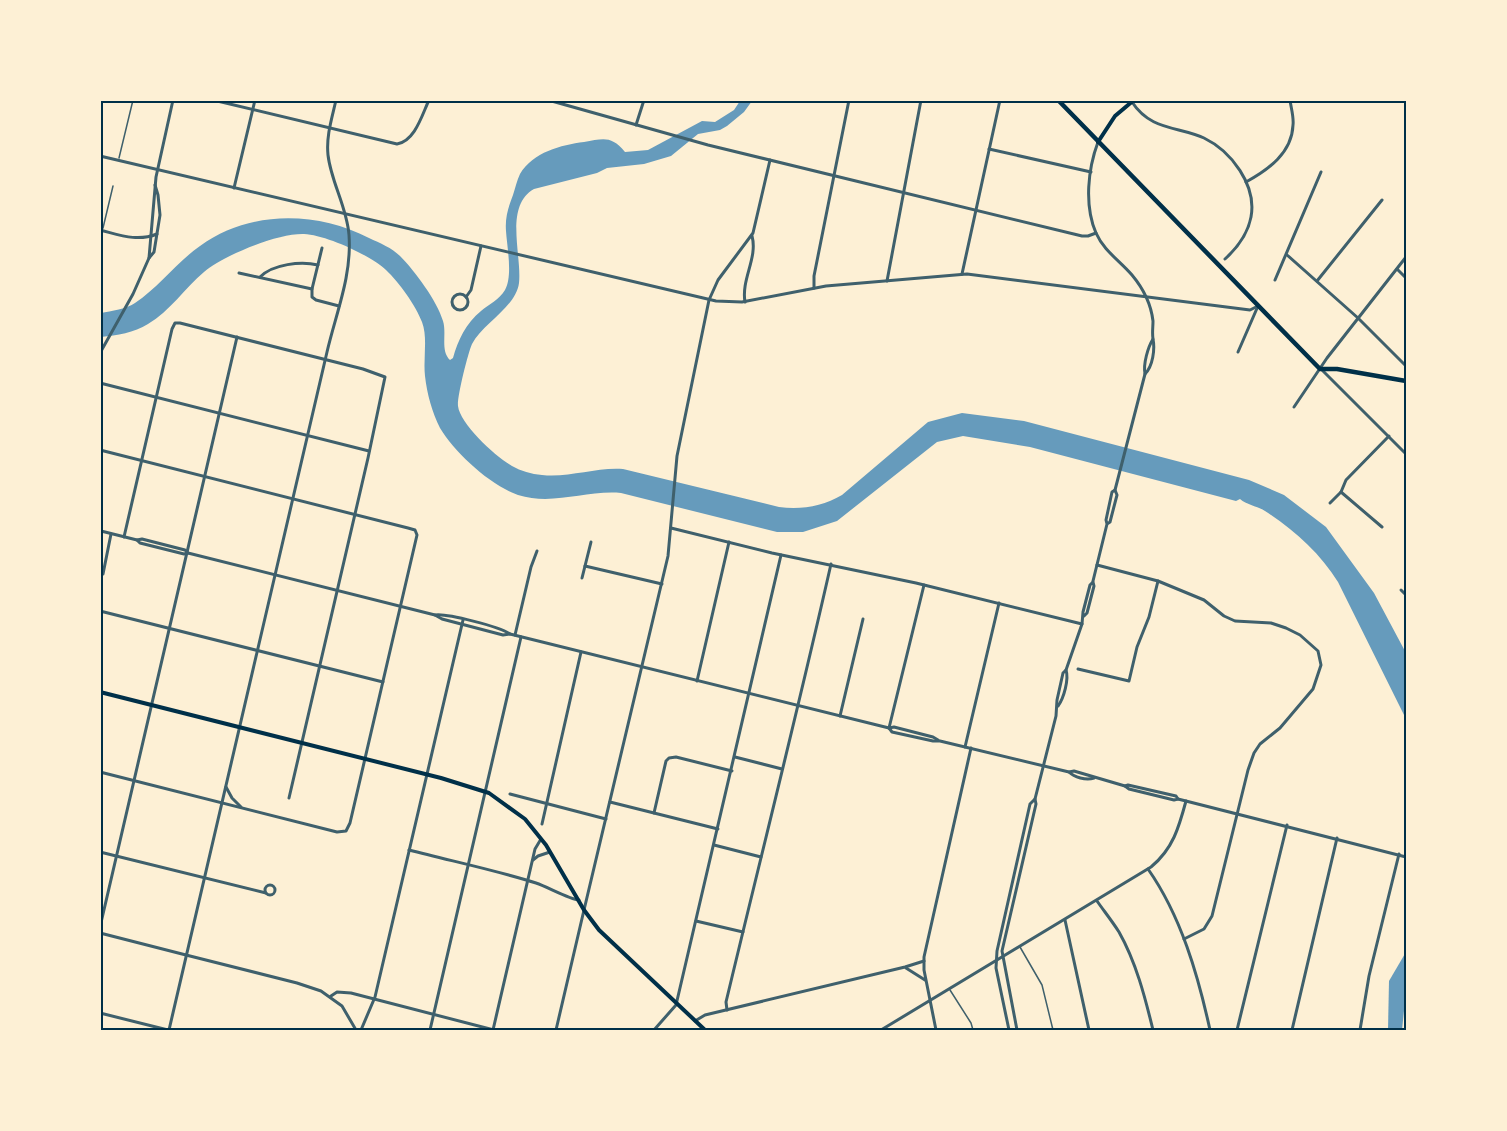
<svg xmlns="http://www.w3.org/2000/svg" width="1507" height="1131" viewBox="0 0 1507 1131" font-family="Montserrat,sans-serif">
	<rect width="100%" height="100%" fill="#fdf0d5"/>
	<!-- water -->
	<g fill="#669bbc">
		<path d="M740,101h12l-8,11 -17,14 -7,4 -22,4 -27,22 -27,8 -37,4 -10,5 -63,16c-30,17 -12,66 -15,94 -3,24 -36,40 -47,61 -4,9 -15,53 -14,62 2,18 38,51 54,60 9,5 19,8 30,9 27,3 54,-8 81,-6l156,38c23,3 44,-1 63,-12l86,-73 34,-9 62,8 225,59 35,15 42,32 48,66 32,60v66l-68,-137c-18,-29 -44,-52 -73,-71 -8,-5 -18,-6 -25,-12l-4,2 -206,-54 -67,-11 -26,6 -100,79 -34,11h-26l-156,-39c-35,-3 -68,13 -103,2 -28,-10 -63,-42 -78,-67 -8,-16 -13,-34 -15,-52 -2,-18 3,-38 -3,-54 -6,-16 -23,-40 -36,-52 -16,-15 -60,-35 -82,-36 -26,-1 -80,21 -100,38 -19,16 -34,39 -56,52 -14,9 -31,11 -47,13v-24c10,-2 26,-4 34,-10 24,-16 42,-41 65,-57 50,-36 116,-35 169,-8 11,5 23,10 31,18 15,15 37,45 43,65 4,13 -3,29 7,39l3,-2c5,-18 13,-35 28,-47 8,-7 18,-11 24,-21 8,-14 2,-43 1,-59 -1,-13 2,-23 7,-36 2,-6 4,-15 7,-21 13,-22 41,-29 64,-32 19,-3 27,-7 41,10l23,-2 54,-29 13,1 19,-12z"/>
		<polygon points="1406,952 1406,992 1402,1030 1388,1030 1389,981"/>
	</g>
	<g fill="none" stroke-linecap="round" stroke-linejoin="round">
		<!-- service -->
		<g stroke="#3f606c" stroke-width="1.5">
			<polyline points="119,158 133,100"/>
			<polyline points="103,228 113,186"/>
			<polyline points="1020,947 1042,985 1053,1030"/>
			<polyline points="950,990 971,1023 973,1030"/>
		</g>
		<!-- minor -->
		<g stroke="#3f606c" stroke-width="3">
			<path d="M213,100l184,44c18,-3 25,-29 32,-44"/>
			<path d="M1132,102c19,29 46,24 72,36 27,13 53,47 47,79 -3,16 -14,31 -26,42"/>
			<polyline points="636,125 644,100"/>
			<polyline points="989,149 1091,172"/>
			<path d="M1246,182c22,-12 46,-29 47,-57 1,-8 -2,-17 -3,-25"/>
			<path d="M100,230c20,5 37,12 57,4"/>
			<polyline points="322,248 312,289 312,297 316,300 339,306"/>
			<polyline points="1287,255 1358,318 1406,366"/>
			<polyline points="1397,269 1406,278"/>
			<polyline points="239,273 312,289"/>
			<polyline points="962,274 1000,100"/>
			<path d="M260,277c13,-13 41,-16 58,-12"/>
			<polyline points="1275,280 1321,172"/>
			<polyline points="887,281 921,100"/>
			<polyline points="1317,281 1382,200"/>
			<polyline points="814,288 814,276 849,100"/>
			<circle cx="460" cy="302" r="8"/>
			<polyline points="466,297 471,290 481,246"/>
			<path d="M745,302c-4,-23 13,-44 7,-66"/>
			<polyline points="1238,352 1258,306"/>
			<polyline points="100,383 369,451"/>
			<polyline points="1294,407 1327,358 1406,257"/>
			<polyline points="100,450 408,528 415,530 417,535 350,823 346,831 337,832 100,772"/>
			<polyline points="1341,492 1382,527"/>
			<polyline points="1330,503 1341,492 1346,480 1389,436"/>
			<polyline points="671,528 772,553 916,583 1082,624"/>
			<polyline points="124,537 172,329 175,323 180,323 363,369 385,377 368,458 289,798"/>
			<polyline points="1097,565 1158,581 1204,600 1224,616 1235,621 1271,623 1286,628 1300,635 1318,651 1321,665 1313,689 1280,728 1260,744 1254,753 1248,770 1212,916 1204,929 1184,939"/>
			<polyline points="585,566 662,584"/>
			<polyline points="103,574 111,534"/>
			<polyline points="582,578 591,542"/>
			<polyline points="1401,590 1406,595"/>
			<polyline points="100,611 383,682"/>
			<polyline points="515,635 531,567 537,551"/>
			<polyline points="1078,669 1129,681 1137,647 1149,617 1158,581"/>
			<polyline points="697,681 729,542"/>
			<polyline points="840,716 863,619"/>
			<polyline points="889,728 924,585"/>
			<polyline points="965,747 999,603"/>
			<polyline points="735,757 782,769"/>
			<polyline points="510,794 606,819"/>
			<polyline points="610,802 718,829"/>
			<polyline points="654,813 666,761 669,758 676,757 732,771"/>
			<polyline points="542,824 581,652"/>
			<polyline points="714,845 761,857"/>
			<path d="M409,850c42,11 86,20 127,33 12,4 33,16 43,17"/>
			<polyline points="100,852 266,893"/>
			<polyline points="533,860 538,856 550,852"/>
			<path d="M1148,869c33,47 50,106 62,161"/>
			<circle cx="270" cy="890" r="5"/>
			<path d="M1097,901c7,10 15,20 22,31 17,30 26,65 34,98"/>
			<polyline points="1065,920 1089,1030"/>
			<polyline points="696,921 743,932"/>
			<polyline points="100,927 237,337"/>
			<polyline points="100,933 186,955"/>
			<polyline points="906,968 925,980"/>
			<polyline points="331,996 337,992 351,993 494,1030"/>
			<path d="M727,1010l-1,-8c35,-146 72,-292 105,-438"/>
			<polyline points="100,1013 168,1030"/>
			<polyline points="695,1021 705,1015 905,967 924,961"/>
			<polyline points="361,1030 375,997 463,620"/>
			<polyline points="430,1030 521,637"/>
			<polyline points="493,1030 535,849 541,839"/>
			<polyline points="556,1030 584,910"/>
			<polyline points="654,1030 676,1005 781,555"/>
			<polyline points="936,1030 924,970 924,957 971,748"/>
			<polyline points="1237,1030 1287,825"/>
			<polyline points="1292,1030 1337,838"/>
			<polyline points="1360,1030 1369,976 1399,854"/>
		</g>
		<!-- tertiary -->
		<g stroke="#3f606c" stroke-width="3">
			<polyline points="548,100 708,145 1082,236 1088,236 1096,233"/>
			<path d="M1098,142c-10,27 -14,63 -2,91 8,18 23,27 36,42 10,12 19,29 21,46 0,6 -1,12 0,18 2,10 0,27 -8,35l-30,116"/>
			<polyline points="100,156 716,301 742,302 826,286 967,274 1250,310 1258,306"/>
			<polyline points="234,188 255,100"/>
			<polyline points="149,258 156,177 173,100"/>
			<polyline points="100,353 133,294 149,258 154,252 160,215 158,195 155,185"/>
			<polyline points="1322,370 1406,454"/>
			<path d="M1145,374c-2,-10 3,-27 8,-35"/>
			<polyline points="101,531 137,540 140,543 184,554 188,553"/>
			<path d="M137,540l5,-1 43,11 3,3 247,62c11,-2 66,12 75,19l379,94 5,-1 39,10 5,3"/>
			<polyline points="1093,581 1107,524 1106,520 1112,492 1115,490 1117,495 1110,522 1107,524"/>
			<polyline points="435,615 442,619 503,635 510,634"/>
			<path d="M1058,706c6,-8 11,-27 8,-36"/>
			<polyline points="889,728 892,732 933,741 940,741 1069,772 1074,771 1125,786"/>
			<path d="M1069,772c5,5 17,9 25,6"/>
			<polygon points="1128,785 1176,796 1178,799 1174,800 1129,789 1125,786"/>
			<polyline points="226,787 232,798 241,807"/>
			<polyline points="1178,799 1406,857"/>
			<polyline points="584,910 668,556 677,456 709,300 718,280 753,233 770,160"/>
			<polyline points="186,955 297,983 321,991 342,1006 356,1030"/>
			<path d="M169,1030l158,-678c9,-39 25,-76 22,-117 -2,-28 -18,-53 -21,-80 -2,-19 4,-37 8,-55"/>
			<path d="M881,1030l270,-163c22,-18 28,-40 35,-66"/>
			<polyline points="1009,1030 996,968 997,951 1030,804 1035,799 1056,716 1057,700 1063,673 1066,670 1082,624 1083,612 1090,585 1093,582 1094,586 1087,613 1084,616"/>
			<polyline points="1017,1030 1002,951 1036,804 1035,799"/>
		</g>
		<!-- secondary -->
		<g stroke="#003049" stroke-width="4">
			<polyline points="1098,142 1115,116 1134,100"/>
			<polyline points="100,692 441,778 489,793 525,819 546,845 584,910 599,930 705,1030"/>
		</g>
		<!-- primary -->
		<polyline stroke="#003049" stroke-width="4.5" points="1058,100 1320,369 1337,369 1406,381"/>
	</g>
	<!-- border -->
	<rect width="1507" height="1131" fill="none" stroke="#fdf0d5" stroke-width="204"/>
	<rect x="102" y="102" width="1303" height="927" fill="none" stroke="#003049" stroke-width="2"/>
</svg>
